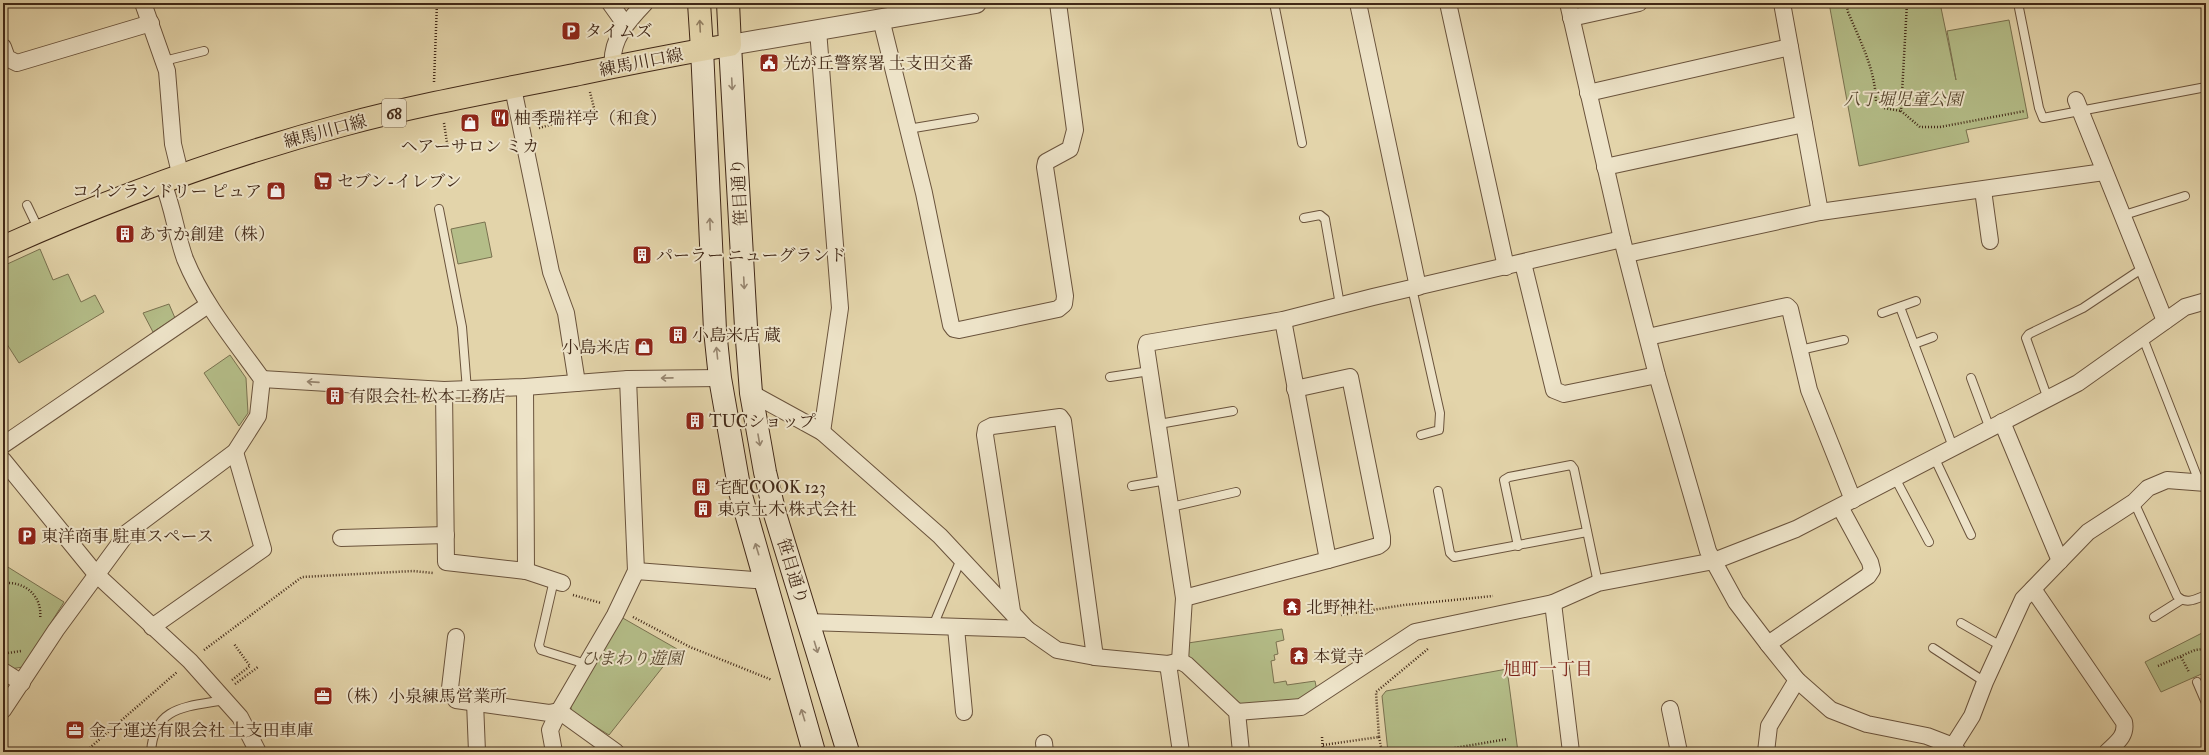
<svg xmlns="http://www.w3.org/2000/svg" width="2209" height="755" viewBox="0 0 2209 755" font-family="'IM FELL Double Pica','Noto Serif JP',serif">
	<rect width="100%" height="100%" fill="#e3d4aa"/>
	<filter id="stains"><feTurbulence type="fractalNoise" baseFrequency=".005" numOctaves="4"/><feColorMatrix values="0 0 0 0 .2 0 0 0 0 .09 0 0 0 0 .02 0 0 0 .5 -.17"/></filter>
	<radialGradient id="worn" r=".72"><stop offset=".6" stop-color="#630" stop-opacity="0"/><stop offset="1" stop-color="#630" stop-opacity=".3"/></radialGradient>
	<!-- green -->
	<g fill="#b4bd88" stroke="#7a7250">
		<polygon points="1829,3 1940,3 1956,80 1947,31 2009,20 2028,118 1966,130 1969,142 1859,166"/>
		<polygon points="485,222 492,257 458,264 451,229"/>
		<polygon points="40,249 53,280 68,274 81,302 95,295 104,312 19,363 3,338 3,266"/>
		<polygon points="169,304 175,318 153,332 143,313"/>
		<polygon points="230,355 246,378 248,413 239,426 204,373"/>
		<polygon points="3,564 64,602 23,667 10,669 3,665"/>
		<polygon points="621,617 677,649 609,735 572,712 570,704"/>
		<path d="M1282,629l2,11 -8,2 2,12 -4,1 1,5 -4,1 3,22 12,-2 1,4 28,-4 2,10c-24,17 -51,15 -79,14l-50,-44v-18z"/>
		<polygon points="2206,631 2206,672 2161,692 2145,662"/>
		<polygon points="1507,669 1518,752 1388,752 1382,696 1386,691"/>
	</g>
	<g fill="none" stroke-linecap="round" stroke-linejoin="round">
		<!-- service casing -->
		<g stroke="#6a533c" stroke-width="10">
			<g id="service">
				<polyline points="1274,3 1302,143"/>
				<polyline points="2018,3 2039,108 2043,118 2206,87"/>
				<polyline points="164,61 204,51"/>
				<polyline points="908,129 974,118"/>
				<polyline points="27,205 39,230"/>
				<polyline points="439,209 462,327 467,390"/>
				<polyline points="2121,216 2185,196"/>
				<polyline points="1304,218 1320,215 1325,219 1340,305"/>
				<polyline points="1412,288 1440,413 1439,430 1421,435"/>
				<polyline points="1900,307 1953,447"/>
				<polyline points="1882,313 1916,301"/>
				<polyline points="2143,338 2200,484"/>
				<polyline points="1914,344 1933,337"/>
				<polyline points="1800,350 1844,340"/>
				<polyline points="1110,377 1150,371"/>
				<polyline points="1971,378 1990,429"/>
				<polyline points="2048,399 2026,338 2029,334 2083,308 2143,268"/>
				<polyline points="1159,424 1233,411"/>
				<polyline points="1934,457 1971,535"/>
				<polyline points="1895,478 1929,542"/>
				<polyline points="1132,486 1167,480"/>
				<polyline points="1438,491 1450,553 1454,557 1587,532"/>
				<path d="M2134,502l43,94c9,9 19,3 29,-1"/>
				<polyline points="1171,507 1236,492"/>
				<polyline points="1518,546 1504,480 1509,477 1571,465 1574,469 1598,583"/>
				<polyline points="554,580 539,645 541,650 586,664"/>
				<polyline points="2154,617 2181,600"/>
				<polyline points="1961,623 2001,646"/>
				<polyline points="933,626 961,559"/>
				<polyline points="1933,648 1985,682"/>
				<polyline points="2197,682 2206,703"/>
				<path d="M151,752c3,-44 32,-45 68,-51l4,-4"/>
			</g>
		</g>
		<!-- minor casing -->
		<g stroke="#6a533c" stroke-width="18">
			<g id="minor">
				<polyline points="143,3 167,71 173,144 181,177"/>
				<polyline points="610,3 625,24"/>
				<polyline points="1358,3 1418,287"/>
				<polyline points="1448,3 1506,267"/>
				<polyline points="1568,3 1622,239 1657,375 1708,551 1736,602 1768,644 1797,680 1831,710 1867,724 1927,736 1953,746 1958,752"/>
				<polyline points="1571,18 1639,3"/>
				<polyline points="881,19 924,193 951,325 954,329 959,330 1058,309 1064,304 1065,296 1045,167 1046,162 1070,149 1075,130 1058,3"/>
				<polyline points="818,30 840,308 822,432"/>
				<polyline points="3,47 7,58 17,63 151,23"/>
				<path d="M613,67c-3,-27 14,-45 32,-64"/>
				<polyline points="513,88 551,272 566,313 577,383"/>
				<polyline points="1588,93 1790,47"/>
				<polyline points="2076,100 2165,321"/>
				<polyline points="1605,167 1804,124"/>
				<polyline points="1983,190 1990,241"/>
				<polyline points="1820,212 2104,172"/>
				<polyline points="1627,254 1820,212 1782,3"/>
				<polyline points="1523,263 1554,390 1564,394 1657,375"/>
				<polyline points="1648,337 1787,306 1790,309 1809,390 1853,500"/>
				<polyline points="262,379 444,390 525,387 628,379 720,378"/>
				<polyline points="525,387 526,571"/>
				<polyline points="1295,389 1350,377 1382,537 1382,543 1378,546 1328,560"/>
				<polyline points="444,390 446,562 526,571 562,583"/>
				<polyline points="751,393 822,432 940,536 1027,629 1057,650 1095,657 1168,664 1180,661 1187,665 1237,712 1241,752"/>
				<polyline points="2002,422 2060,561"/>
				<polyline points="3,445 208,305"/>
				<polyline points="3,460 96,574 190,661 240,717 258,752"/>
				<polyline points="341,538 446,535"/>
				<polyline points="636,571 767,581"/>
				<path d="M2033,589l91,133c3,14 -8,21 -17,30"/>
				<polyline points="1184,598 1328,560 1283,320"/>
				<polyline points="1553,603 1571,752"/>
				<polyline points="1012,611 985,435 986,429 992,426 1060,417 1063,421 1095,657"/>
				<polyline points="808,622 1027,629"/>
				<polyline points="152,627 263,549 235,452"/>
				<polyline points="956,628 964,712"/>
				<polyline points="456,637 450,688 456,700 549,713 559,711 616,752"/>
				<polyline points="1768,644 1868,576 1872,570 1870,562 1840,507"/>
				<polyline points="1180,661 1184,598 1146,347 1147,343 1283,320 1373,297 1622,239"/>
				<polyline points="1168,664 1181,752"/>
				<polyline points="3,671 22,683"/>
				<polyline points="475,702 477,752"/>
				<polyline points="1670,709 1679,752"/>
				<path d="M3,710l53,-80 72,-98 107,-80 23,-36 4,-37c-28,-39 -59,-76 -77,-120 -9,-25 -12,-52 -22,-76"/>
				<polyline points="1237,712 1301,707 1415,632 1553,603 1598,583 1714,561 1796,529 2078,383 2185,307 2206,301"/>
				<polyline points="1044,743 1045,752"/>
				<polyline points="1953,746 1972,716 1985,682 2023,599 2088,532 2134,502 2148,488 2167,480 2206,483"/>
				<polyline points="554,752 550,730 559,711 615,615 636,571 628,379"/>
				<polyline points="1766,752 1769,726 1797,680"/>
			</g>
		</g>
		<!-- tertiary casing -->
		<g stroke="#6a533c" stroke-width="22">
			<polyline id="tertiary" points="730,45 976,3"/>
		</g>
		<!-- secondary casing -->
		<g stroke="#412817" stroke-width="24">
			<g id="secondary">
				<polyline points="730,45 746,327 751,393 765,472 775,514 848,752"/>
				<polyline points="702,49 715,330 720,378 740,492 814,752"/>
			</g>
		</g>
		<!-- primary casing -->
		<g stroke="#412817" stroke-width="24">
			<g id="primary">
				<polyline points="699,3 702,49"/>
				<path d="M3,247c109,-49 224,-91 340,-122 74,-20 151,-34 226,-49 54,-11 107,-22 161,-31l-2,-42"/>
			</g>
		</g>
		<!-- path -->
		<g stroke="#412817" stroke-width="2.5" stroke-dasharray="1 2" stroke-linecap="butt">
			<path d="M1846,3l2,9c12,29 27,56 28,89l8,7 17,3"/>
			<polyline points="1907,3 1901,111 1920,127 1940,127 2025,111"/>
			<polyline points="434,82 437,3"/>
			<polyline points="444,123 448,149"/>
			<polyline points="539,128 595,112 590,92"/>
			<path d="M3,583c22,-2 40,13 37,36"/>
			<polyline points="573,595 601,603"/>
			<polyline points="1341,615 1404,605 1493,596"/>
			<polyline points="633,617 690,647 772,680"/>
			<polyline points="204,650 302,577 413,571 433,573"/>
			<polyline points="8,653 21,651"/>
			<polyline points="2181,657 2189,672"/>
			<polyline points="2158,666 2195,650 2204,649"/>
			<polyline points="232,680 250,666 234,644"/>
			<polyline points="235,684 258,667"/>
			<polyline points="1322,737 1323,752"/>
			<polyline points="1379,737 1382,752"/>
			<polyline points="1323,745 1379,737 1376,692 1429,648"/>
			<polyline points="85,752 177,672"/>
			<polyline points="1431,752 1508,739"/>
		</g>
		<!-- service -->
		<use href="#service" stroke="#ede3c8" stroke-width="8"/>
		<!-- minor -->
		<use href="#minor" stroke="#ede3c8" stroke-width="16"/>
		<!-- tertiary -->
		<use href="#tertiary" stroke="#ede3c8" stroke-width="20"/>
		<!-- secondary -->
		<use href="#secondary" stroke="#ede3c8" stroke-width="22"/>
		<!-- primary -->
		<use href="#primary" stroke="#e3d4aa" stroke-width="22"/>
	</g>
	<!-- one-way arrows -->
	<defs><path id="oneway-shaft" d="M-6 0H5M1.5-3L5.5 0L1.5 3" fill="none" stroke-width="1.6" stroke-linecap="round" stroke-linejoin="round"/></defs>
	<use stroke="#927e60" href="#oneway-shaft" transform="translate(700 26) rotate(-93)"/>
	<g stroke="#978670">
		<use href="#oneway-shaft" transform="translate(732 84) rotate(87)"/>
		<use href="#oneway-shaft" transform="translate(710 224) rotate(-92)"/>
		<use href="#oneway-shaft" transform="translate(744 283) rotate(87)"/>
		<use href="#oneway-shaft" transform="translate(717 353) rotate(-96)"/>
		<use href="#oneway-shaft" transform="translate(667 378) rotate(179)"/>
		<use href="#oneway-shaft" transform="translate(313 382) rotate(-176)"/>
		<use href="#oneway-shaft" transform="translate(759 440) rotate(80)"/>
		<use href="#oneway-shaft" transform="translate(757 549) rotate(-107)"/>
		<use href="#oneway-shaft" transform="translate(816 647) rotate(73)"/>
		<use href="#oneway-shaft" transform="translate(803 715) rotate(-107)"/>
	</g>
	<!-- icons -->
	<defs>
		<g id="parking-square" transform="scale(1)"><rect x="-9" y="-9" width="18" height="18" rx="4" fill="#8f2418" stroke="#ede3c8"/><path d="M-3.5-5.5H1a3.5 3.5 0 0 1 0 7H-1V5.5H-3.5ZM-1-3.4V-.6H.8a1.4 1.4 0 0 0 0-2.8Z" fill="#fff"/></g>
		<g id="civic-square" transform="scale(1)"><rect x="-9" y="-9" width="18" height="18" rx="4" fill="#8f2418" stroke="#ede3c8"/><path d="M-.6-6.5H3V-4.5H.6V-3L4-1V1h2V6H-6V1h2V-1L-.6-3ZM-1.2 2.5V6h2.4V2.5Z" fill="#fff"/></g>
		<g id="restaurant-square" transform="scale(1)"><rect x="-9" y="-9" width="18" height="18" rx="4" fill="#8f2418" stroke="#ede3c8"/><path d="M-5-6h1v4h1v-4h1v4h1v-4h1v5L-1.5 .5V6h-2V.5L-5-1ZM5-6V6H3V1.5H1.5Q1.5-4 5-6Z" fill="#fff"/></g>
		<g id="shop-square" transform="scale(1)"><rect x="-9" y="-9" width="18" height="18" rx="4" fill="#8f2418" stroke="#ede3c8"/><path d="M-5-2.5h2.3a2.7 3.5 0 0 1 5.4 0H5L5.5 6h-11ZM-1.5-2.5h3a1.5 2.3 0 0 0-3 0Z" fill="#fff"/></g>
		<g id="supermarket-square" transform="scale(1)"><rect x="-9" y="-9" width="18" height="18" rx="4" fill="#8f2418" stroke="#ede3c8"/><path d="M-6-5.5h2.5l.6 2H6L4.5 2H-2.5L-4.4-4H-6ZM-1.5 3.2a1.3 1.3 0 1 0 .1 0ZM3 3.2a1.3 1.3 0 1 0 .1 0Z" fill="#fff"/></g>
		<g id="building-square" transform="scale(1)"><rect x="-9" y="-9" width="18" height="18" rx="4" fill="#8f2418" stroke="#ede3c8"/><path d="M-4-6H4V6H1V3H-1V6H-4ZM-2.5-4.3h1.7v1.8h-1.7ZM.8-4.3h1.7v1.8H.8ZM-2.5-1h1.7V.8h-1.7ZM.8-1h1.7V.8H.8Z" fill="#fff"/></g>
		<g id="temple-square" transform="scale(1)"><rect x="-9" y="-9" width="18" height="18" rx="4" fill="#8f2418" stroke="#ede3c8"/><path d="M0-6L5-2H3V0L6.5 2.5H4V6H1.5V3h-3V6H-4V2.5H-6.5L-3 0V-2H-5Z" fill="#fff"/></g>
		<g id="office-square" transform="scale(1)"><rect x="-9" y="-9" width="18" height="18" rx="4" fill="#8f2418" stroke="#ede3c8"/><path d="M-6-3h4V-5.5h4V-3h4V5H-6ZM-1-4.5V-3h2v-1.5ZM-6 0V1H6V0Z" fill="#fff"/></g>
	</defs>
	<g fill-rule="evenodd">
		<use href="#parking-square" x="571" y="31"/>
		<use href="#civic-square" x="769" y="63"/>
		<use href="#restaurant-square" x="500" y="118"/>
		<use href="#shop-square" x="470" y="123"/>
		<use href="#supermarket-square" x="323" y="181"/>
		<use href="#shop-square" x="276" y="191"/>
		<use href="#building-square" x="125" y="234"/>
		<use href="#building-square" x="642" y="255"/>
		<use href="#building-square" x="678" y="335"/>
		<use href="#shop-square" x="644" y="347"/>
		<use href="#building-square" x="335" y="396"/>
		<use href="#building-square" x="695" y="421"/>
		<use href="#building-square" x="701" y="487"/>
		<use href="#building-square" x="703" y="509"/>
		<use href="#parking-square" x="27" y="536"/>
		<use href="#temple-square" x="1292" y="607"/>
		<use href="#temple-square" x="1299" y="656"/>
		<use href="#office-square" x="323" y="696"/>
		<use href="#office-square" x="75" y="730"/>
	</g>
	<g text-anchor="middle" stroke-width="4" stroke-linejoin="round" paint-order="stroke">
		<!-- shield labels -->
		<rect fill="#ede3c8" stroke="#75604c" stroke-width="1" x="382" y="99" width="24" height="28" rx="3"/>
		<g font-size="16" font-weight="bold" fill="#412817">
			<text x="394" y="119">68</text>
		</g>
		<!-- poi labels -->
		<g font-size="17" fill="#412817" stroke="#ede3c8" text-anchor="start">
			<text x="585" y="37">タイムズ</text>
			<text x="783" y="69">光が丘警察署 土支田交番</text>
			<text x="514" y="124">柚季瑞祥亭（和食）</text>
			<text x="470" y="152" text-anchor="middle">ヘアーサロン ミカ</text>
			<text x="337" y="187">セブン-イレブン</text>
			<text x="262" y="197" text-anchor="end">コインランドリー ピュア</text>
			<text x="139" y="240">あすか創建（株）</text>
			<text x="656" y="261">パーラー ニューグランド</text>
			<text x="692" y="341">小島米店 蔵</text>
			<text x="630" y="353" text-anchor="end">小島米店</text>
			<text x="349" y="402">有限会社 松本工務店</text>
			<text x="709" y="427">TUCショップ</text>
			<text x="715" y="493">宅配COOK 123</text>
			<text x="717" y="515">東京土木 株式会社</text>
			<text x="41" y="542">東洋商事 駐車スペース</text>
			<text x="1306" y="613">北野神社</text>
			<text x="1313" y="662">本覚寺</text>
			<text x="337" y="702">（株）小泉練馬営業所</text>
			<text x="89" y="736">金子運送有限会社 土支田車庫</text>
		</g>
		<!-- street labels -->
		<g font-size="17" fill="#412817" stroke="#ede3c8">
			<text transform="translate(641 62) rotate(-11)" y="6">練馬川口線</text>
			<text transform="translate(325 131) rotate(-15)" y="6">練馬川口線</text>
			<text transform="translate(739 192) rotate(-93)" y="6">笹目通り</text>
			<text transform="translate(793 571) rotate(73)" y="6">笹目通り</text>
		</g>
		<!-- park labels -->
		<g font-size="17" font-style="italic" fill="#58462e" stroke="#ede3c8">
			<text x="1903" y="105">八丁堀児童公園</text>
			<text x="632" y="664">ひまわり遊園</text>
		</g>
		<!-- neighbourhood labels -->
		<g font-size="18" fill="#7a1f14" stroke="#ede3c8">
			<text x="1548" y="675">旭町一丁目</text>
		</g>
	</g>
	<!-- margin -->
	<rect width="2209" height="755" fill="none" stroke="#e3d4aa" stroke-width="16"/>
	<rect x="4" y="4" width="2201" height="747" fill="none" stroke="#412817" stroke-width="2"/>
	<rect x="8" y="8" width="2193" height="739" fill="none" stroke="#412817"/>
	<rect width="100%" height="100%" filter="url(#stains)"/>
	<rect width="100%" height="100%" fill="url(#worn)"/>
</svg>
